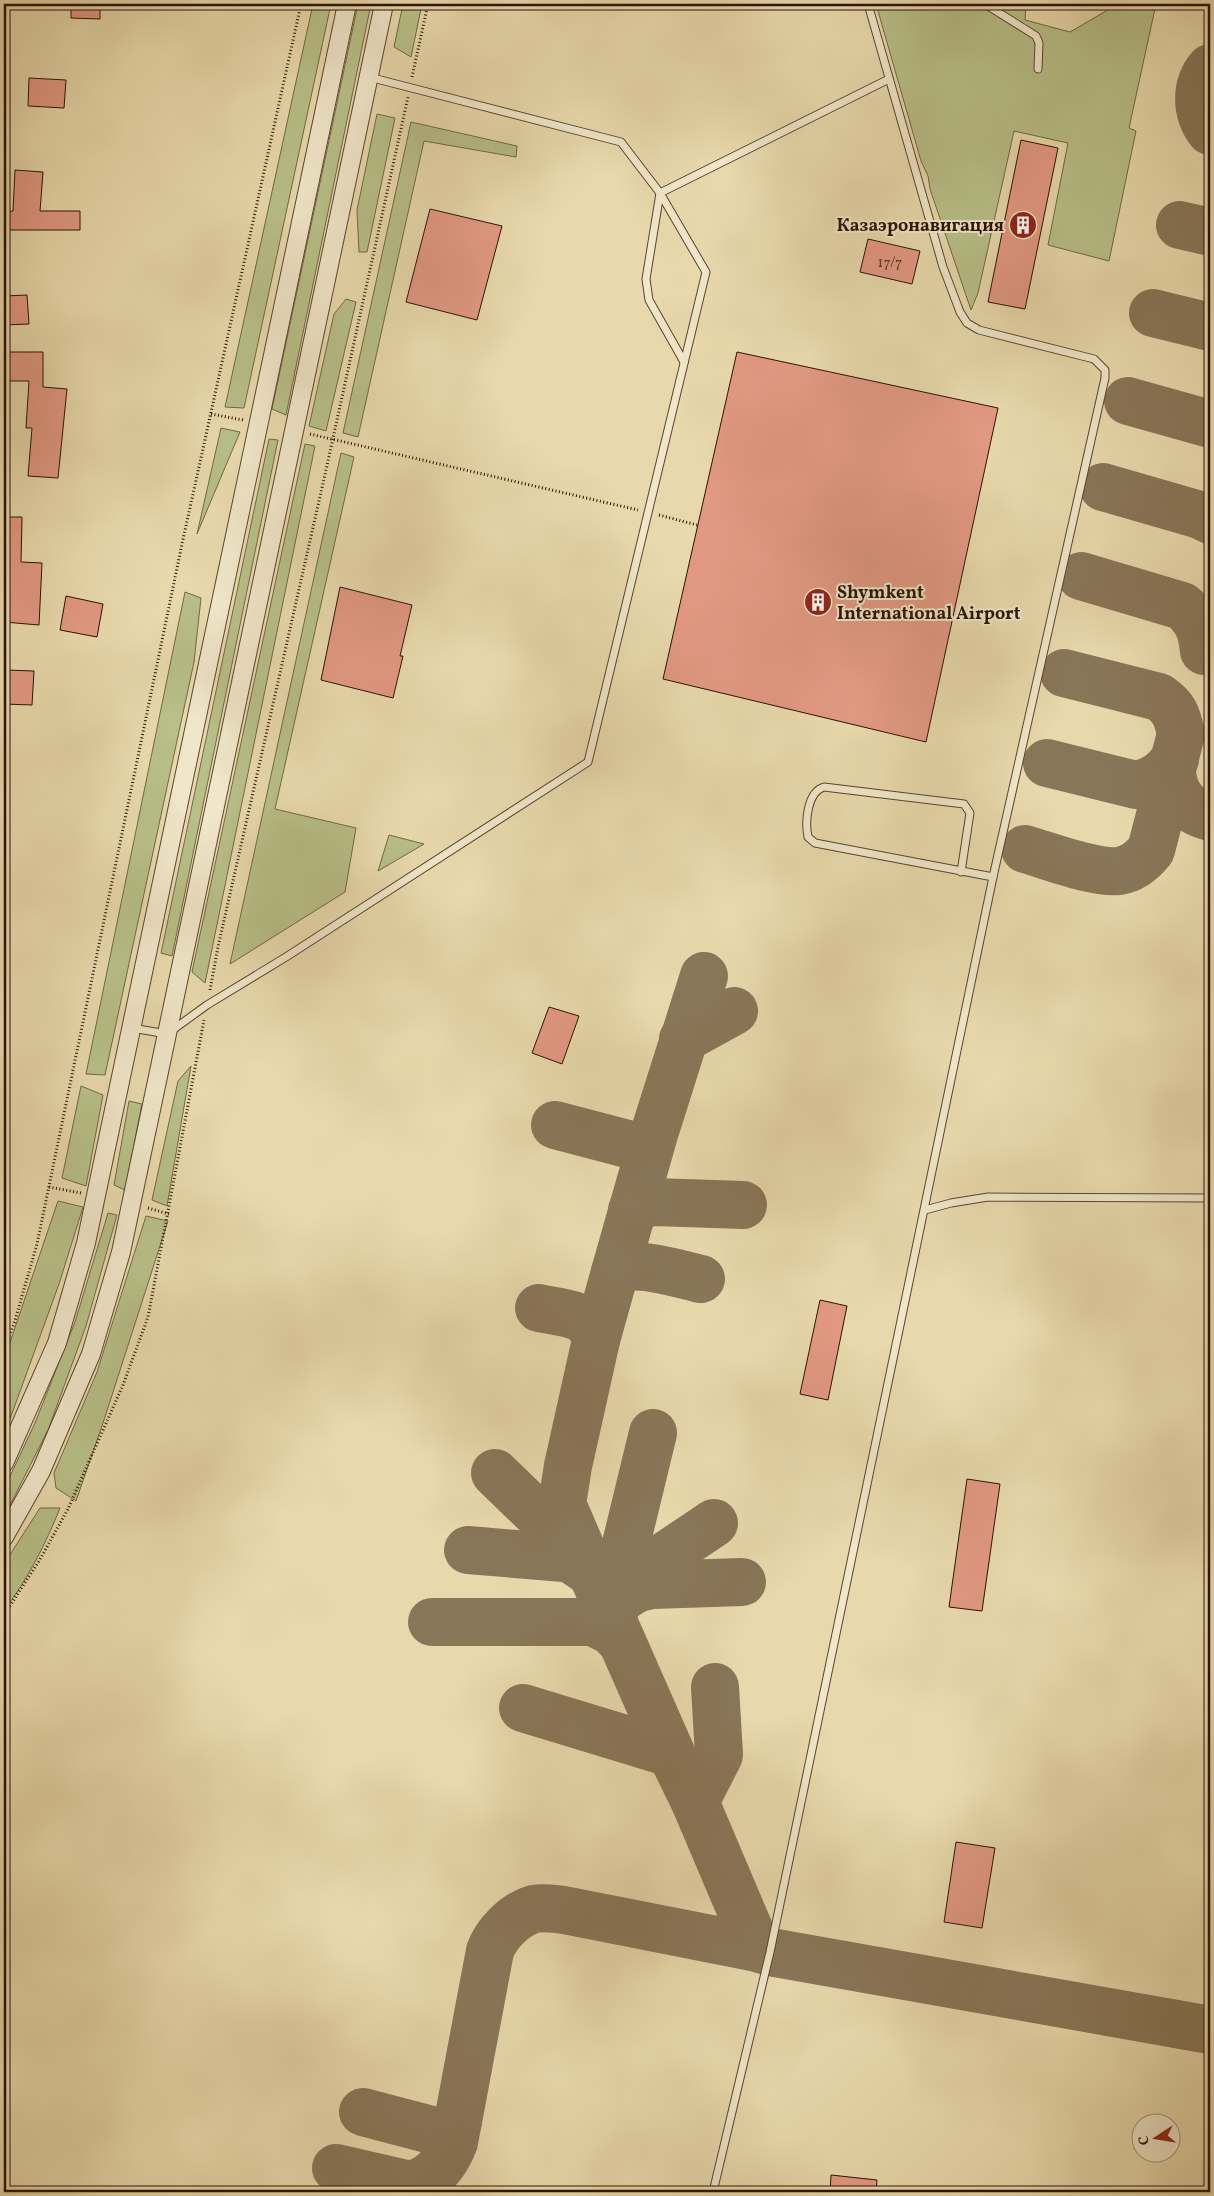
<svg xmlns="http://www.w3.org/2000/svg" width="1214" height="2196" viewBox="0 0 1214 2196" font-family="Vollkorn,serif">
	<rect width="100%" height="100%" fill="#e8d9ac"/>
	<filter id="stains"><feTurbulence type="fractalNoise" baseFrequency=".004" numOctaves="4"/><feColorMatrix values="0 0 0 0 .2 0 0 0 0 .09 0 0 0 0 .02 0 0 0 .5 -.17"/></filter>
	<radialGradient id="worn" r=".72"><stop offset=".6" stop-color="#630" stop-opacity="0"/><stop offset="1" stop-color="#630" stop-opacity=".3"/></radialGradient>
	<!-- green -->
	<g fill="#b8bf88" stroke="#716846">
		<polygon points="313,4 331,4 244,408 225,407"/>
		<polygon points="358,4 371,4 286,415 272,409"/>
		<polygon points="403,4 422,4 411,57 394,47"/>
		<polygon points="876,4 1026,4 1025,20 1070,32 1118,4 1156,4 1129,128 1136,131 1109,261 1048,245 1068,143 1014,131 978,293 971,310 930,189 928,176 921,161"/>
		<polygon points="377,114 395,118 367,252 359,252 357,210"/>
		<polygon points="411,122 517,146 516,157 424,141 358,437 343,433"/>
		<polygon points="346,299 356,302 326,431 309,426 334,314"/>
		<polygon points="221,428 240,432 197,534"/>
		<polygon points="269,439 278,440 172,956 161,953"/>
		<polygon points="305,444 315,446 205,983 192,972"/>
		<polygon points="341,453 354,457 275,809 356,828 345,892 230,964"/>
		<polygon points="185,592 201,598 194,662 105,1075 86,1074"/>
		<polygon points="389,835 424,844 378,871"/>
		<polygon points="191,1066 167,1206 152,1200 178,1081"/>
		<polygon points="81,1086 103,1095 86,1186 62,1178"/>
		<polygon points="129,1101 142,1104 125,1190 114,1185"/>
		<polygon points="58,1201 83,1207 59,1284 10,1419 4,1429 4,1360"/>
		<polygon points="108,1213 117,1215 86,1326 48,1430 4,1517 4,1489 35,1423 75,1322"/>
		<polygon points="146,1216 168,1221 104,1420 76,1501 56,1488 54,1473 97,1372"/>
		<path d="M40,1508h20c-14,35 -33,73 -56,102v-46z"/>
	</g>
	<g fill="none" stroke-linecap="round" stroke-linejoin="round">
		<!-- taxiway -->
		<g stroke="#897658" stroke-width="48">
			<path d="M1210,68c-15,18 -14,44 0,63"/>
			<polyline points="1180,225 1210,232"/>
			<polyline points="1153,313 1210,327"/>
			<polyline points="1128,401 1210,424"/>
			<polyline points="1103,487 1200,515 1210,520"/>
			<path d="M1081,576l101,30c16,13 20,25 22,45"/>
			<path d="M1047,763l89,22c18,-4 28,-11 39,-26"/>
			<path d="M1172,769c0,25 14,42 38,48"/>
			<path d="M1025,849c24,7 71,25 94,22 13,-2 24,-11 32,-21l30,-116c-4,-18 -6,-26 -22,-37l-95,-24"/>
			<polyline points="683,1039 734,1011"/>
			<polyline points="555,1125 635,1146 642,1154 645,1163"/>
			<polyline points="632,1210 642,1204 654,1202 743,1205"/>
			<path d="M615,1272c19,-13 64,2 86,7"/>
			<path d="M539,1308c25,6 50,3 57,32"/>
			<polyline points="653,1433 609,1614 623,1597 638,1588 652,1585 742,1582"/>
			<polyline points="495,1473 587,1562 671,1753 695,1802 757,1948"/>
			<polyline points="468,1550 564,1558 572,1560 591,1573"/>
			<polyline points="587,1562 562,1504 568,1466 596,1340 615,1272 654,1134 704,976"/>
			<polyline points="617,1588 714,1523"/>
			<polyline points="432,1622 593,1622 611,1631 620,1640"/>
			<polyline points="523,1708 671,1753"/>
			<polyline points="695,1802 719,1755 715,1687"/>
			<polyline points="363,2112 439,2132 446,2131 458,2121"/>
			<path d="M336,2168l74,17c23,-5 36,-22 44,-43l36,-191c6,-17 25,-37 44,-42 12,-2 24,0 35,2l188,37 13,4 440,78"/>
		</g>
	</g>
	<!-- building -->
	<g fill="#e29983" stroke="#2a1203">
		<polygon points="71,4 100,4 100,19 71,18"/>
		<polygon points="29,78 66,80 64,108 28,106"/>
		<polygon points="1021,140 1058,148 1025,309 988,302"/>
		<polygon points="15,170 43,172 40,211 80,211 80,230 4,230 4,212 13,211"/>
		<polygon points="430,209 502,226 477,320 406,302"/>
		<polygon points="868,239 920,251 912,284 860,272"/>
		<polygon points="27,295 29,324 4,325 4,296"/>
		<polygon points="4,352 43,352 43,387 67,389 58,478 28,476 32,428 26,428 29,381 4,381"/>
		<polygon points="737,352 998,408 926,742 663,679"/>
		<polygon points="4,517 22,517 21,562 42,563 39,625 4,622"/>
		<polygon points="340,587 412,605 400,656 403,656 393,698 321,680"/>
		<polygon points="66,596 103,604 97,637 60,630"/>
		<polygon points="6,670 34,671 32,705 4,704"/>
		<polygon points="549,1007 579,1016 562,1064 532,1053"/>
		<polygon points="820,1300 847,1306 828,1400 800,1394"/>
		<polygon points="967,1479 1000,1484 982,1611 949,1607"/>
		<polygon points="956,1842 995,1848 982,1928 944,1922"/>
		<polygon points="831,2175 877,2180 876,2192 830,2192"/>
	</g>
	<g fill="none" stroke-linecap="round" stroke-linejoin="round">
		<!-- service casing -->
		<g stroke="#5a442d" stroke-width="9">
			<g id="service">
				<polyline points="985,4 1036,36 1039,43 1038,69"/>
				<polyline points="684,362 649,300 646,279 660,193 889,79"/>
				<path d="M961,872l9,-59 -6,-9 -140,-17c-17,5 -19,35 -16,50l7,6 178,34"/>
				<polyline points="132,1028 167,1034 207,1005 286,957 588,762 706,272 660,193 621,142 369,77"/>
				<polyline points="925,1210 951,1203 988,1197 1210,1198"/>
				<polyline points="713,2192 770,1952 993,877 1105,378 1105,370 1094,359 979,330 967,323 960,312 943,267 868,4"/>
			</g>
		</g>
		<!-- tertiary casing -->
		<g stroke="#5a442d" stroke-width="20">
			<g id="tertiary">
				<polyline points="4,1463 57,1343 86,1243 347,4"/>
				<polyline points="4,1537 41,1471 91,1354 121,1252 384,4"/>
			</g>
		</g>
		<!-- path -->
		<g stroke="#2a1203" stroke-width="3" stroke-dasharray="1 2.5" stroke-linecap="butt">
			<polyline points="412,77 428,4"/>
			<polyline points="211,414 243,420"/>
			<polyline points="310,434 638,510"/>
			<polyline points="659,515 697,525"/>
			<polyline points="210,990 218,947 326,470 408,97"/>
			<polyline points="49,1187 81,1193"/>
			<polyline points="148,1208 169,1214"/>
			<polyline points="4,1349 14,1324 37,1244 182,544 301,4"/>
			<polyline points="4,1615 39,1561 68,1509 123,1385 148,1317 204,1020"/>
		</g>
		<!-- service -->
		<use href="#service" stroke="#f0e6c9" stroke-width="7"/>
		<!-- tertiary -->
		<use href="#tertiary" stroke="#f0e6c9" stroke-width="18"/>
	</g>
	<!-- icons -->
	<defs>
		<g id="building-disc" transform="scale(1.4375)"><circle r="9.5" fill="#8f2418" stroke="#f0e6c9"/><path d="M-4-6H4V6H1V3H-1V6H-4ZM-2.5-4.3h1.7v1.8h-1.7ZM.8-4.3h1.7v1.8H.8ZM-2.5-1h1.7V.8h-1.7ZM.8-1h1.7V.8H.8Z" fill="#fff"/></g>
	</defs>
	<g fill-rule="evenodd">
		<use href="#building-disc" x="1023" y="225"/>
		<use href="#building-disc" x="818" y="602"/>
	</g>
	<g text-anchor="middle" stroke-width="4" stroke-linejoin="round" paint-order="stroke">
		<!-- number labels -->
		<g font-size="15" fill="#583423">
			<text x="890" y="267">17/7</text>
		</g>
		<!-- poi labels -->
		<g font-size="18" font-weight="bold" fill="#2a1203" stroke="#f0e6c9" text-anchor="end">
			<text x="1004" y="231">Казаэронавигация</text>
			<text x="837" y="598" text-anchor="start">Shymkent<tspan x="837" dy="21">International Airport</tspan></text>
		</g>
	</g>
	<!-- margin -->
	<rect width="1214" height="2196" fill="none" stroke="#e8d9ac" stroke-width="20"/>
	<rect x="5" y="5" width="1204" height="2186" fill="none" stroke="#2a1203" stroke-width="2.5"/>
	<rect x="10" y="10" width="1194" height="2176" fill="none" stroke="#2a1203"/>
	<!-- north arrow -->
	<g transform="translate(1156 2138) rotate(258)"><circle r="24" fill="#f0e6c9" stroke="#a1917a"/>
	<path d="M0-4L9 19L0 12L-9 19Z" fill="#8f2418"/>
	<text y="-8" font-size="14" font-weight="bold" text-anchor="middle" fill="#2a1203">С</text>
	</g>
	<rect width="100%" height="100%" filter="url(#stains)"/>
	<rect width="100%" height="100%" fill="url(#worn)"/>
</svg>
